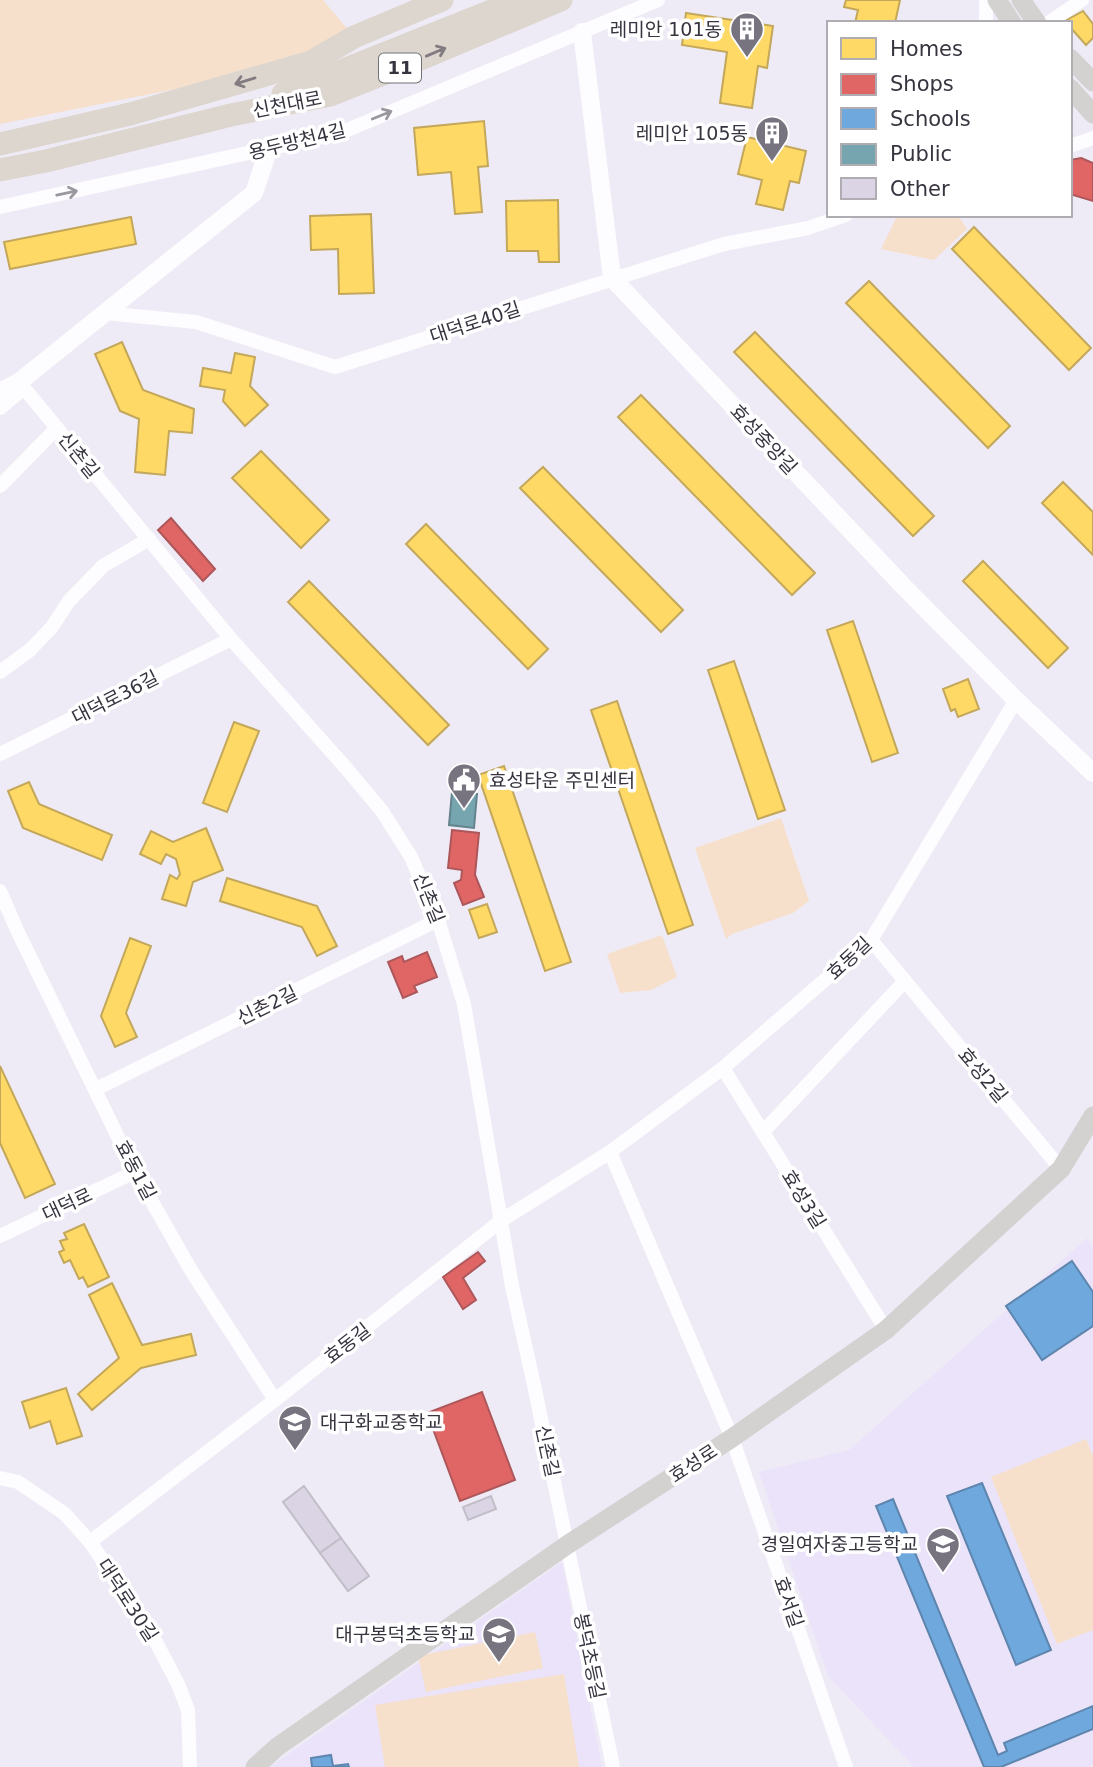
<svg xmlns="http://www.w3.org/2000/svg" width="1093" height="1767" viewBox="0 0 1093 1767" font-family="'DejaVu Sans','Noto Sans KR',sans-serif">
	<rect width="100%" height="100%" fill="#efebf6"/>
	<!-- built -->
	<g fill="#ebe3fa">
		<polygon points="1087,1238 1093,1248 1093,1765 1088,1767 914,1767 828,1676 759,1472 849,1450"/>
		<polygon points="562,1562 602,1767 270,1767"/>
	</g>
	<!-- green -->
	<g fill="#f6e0cb">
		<polygon points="0,0 323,0 354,37 311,62 0,124"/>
		<polygon points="901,215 958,215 967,229 934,260 881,249 897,216"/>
		<polygon points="781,818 809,901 793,913 732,934 726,939 695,848"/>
		<polygon points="662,935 677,977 651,990 620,993 607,954"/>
		<polygon points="1086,1439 1093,1456 1093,1630 1057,1644 991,1477"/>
		<polygon points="535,1632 543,1668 426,1692 418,1656"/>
		<polygon points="564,1674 579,1767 385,1767 375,1705"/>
	</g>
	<!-- homes -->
	<g fill="#ffd966" stroke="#c3a75a" stroke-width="2">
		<polygon points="846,0 900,0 895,23 855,23 858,10 844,7"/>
		<polygon points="1083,11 1093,24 1093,38 1086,45 1070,27 1070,23 1065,21"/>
		<polygon points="686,13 773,26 767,68 758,66 752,108 720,103 727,52 682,45"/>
		<polygon points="484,121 488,166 478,167 482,212 455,214 451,172 418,175 414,128"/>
		<polygon points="747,137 806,151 799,183 790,181 783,210 756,204 762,180 738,174"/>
		<polygon points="558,200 559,262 539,262 538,251 507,251 506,201"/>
		<polygon points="371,214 374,293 339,294 338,249 311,250 310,216"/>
		<polygon points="131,217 136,244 10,269 4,242"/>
		<polygon points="974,227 1091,348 1069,370 952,249"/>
		<polygon points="869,281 1010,426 988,448 846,303"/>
		<polygon points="755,332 934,516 913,536 734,352"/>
		<polygon points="122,342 143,390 194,409 192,433 169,431 165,475 135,472 139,419 120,411 95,354"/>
		<polygon points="235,353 255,357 250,386 268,405 245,426 223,401 225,390 200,386 203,368 231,373"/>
		<polygon points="641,395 815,573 792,595 618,417"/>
		<polygon points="261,451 329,520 301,548 232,478"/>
		<polygon points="543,467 683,610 661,632 520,488"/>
		<polygon points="1063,482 1093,512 1093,555 1042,503"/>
		<polygon points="426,524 548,649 528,669 406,544"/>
		<polygon points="983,561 1068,648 1048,668 963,581"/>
		<polygon points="309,581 449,725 428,745 288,602"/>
		<polygon points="853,621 898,753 872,762 827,630"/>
		<polygon points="734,661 785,810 758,819 708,670"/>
		<polygon points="968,679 979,709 958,717 955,709 951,711 943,689"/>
		<polygon points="617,701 693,925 668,934 591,710"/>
		<polygon points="234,722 259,731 227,812 203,803"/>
		<polygon points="504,766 571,962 545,971 478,775"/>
		<polygon points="29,782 39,804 112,835 102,860 23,828 8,791"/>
		<polygon points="206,828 223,870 193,882 186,906 162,899 170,875 177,879 180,874 176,859 166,854 161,864 140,854 151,831 173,842"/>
		<polygon points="227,878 317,906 337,946 317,956 302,927 220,901"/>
		<polygon points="487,904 497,932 479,938 469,910"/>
		<polygon points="130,938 151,946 126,1013 137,1037 115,1047 101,1016"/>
		<polygon points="0,1066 55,1184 25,1198 0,1143"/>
		<polygon points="84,1224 109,1277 88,1287 83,1277 79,1279 70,1260 64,1263 59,1252 64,1250 60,1241 67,1239 64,1233"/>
		<polygon points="112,1283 142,1345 191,1334 196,1355 141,1368 92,1410 78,1394 119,1358 89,1295"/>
		<polygon points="66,1388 82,1436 57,1444 50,1421 30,1428 22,1402"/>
	</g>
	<!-- shops -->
	<g fill="#e06666" stroke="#ad575a" stroke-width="2">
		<polygon points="1081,158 1093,163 1093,201 1070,194 1070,160"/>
		<polygon points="171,518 215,569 203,581 158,530"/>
		<polygon points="452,830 479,833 475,875 484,897 463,905 454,883 461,880 462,870 448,868"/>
		<polygon points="427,952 437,977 414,986 417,992 403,998 388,962 402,956 404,962"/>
		<polygon points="478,1252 485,1261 463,1278 476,1300 463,1309 443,1277"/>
		<polygon points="482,1392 515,1480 460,1501 427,1413"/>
	</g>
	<!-- schools -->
	<g fill="#6fa8dc" stroke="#5e85ad" stroke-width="2">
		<polygon points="1072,1261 1093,1292 1093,1326 1042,1360 1006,1306"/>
		<polygon points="982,1483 1051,1650 1016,1665 947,1496"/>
		<polygon points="893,1499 998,1755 1007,1751 1004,1743 1093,1706 1093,1729 1001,1767 984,1767 876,1506"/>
		<polygon points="331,1755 333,1766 348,1764 349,1767 312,1767 311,1758"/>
	</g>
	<!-- public -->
	<polygon fill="#76a5af" stroke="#63838d" stroke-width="2" points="452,792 477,794 474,828 449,825"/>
	<!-- building -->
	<g fill="#dad4e4" stroke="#c2bec8" stroke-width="2">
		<polygon points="304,1486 341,1538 320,1553 283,1502"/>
		<polygon points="491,1496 496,1509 468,1520 463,1507"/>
		<polygon points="341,1538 369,1576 348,1591 320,1553"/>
	</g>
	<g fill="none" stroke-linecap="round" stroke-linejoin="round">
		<!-- minor -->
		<g stroke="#fdfcfe" stroke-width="14">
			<polyline points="986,23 986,0"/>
			<polyline points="1048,23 1082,0"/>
			<polyline points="1070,146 1093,138"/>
			<polyline points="0,207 340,133 658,0"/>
			<polyline points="104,313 196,322 335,367 724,244 808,228 846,215"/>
			<polyline points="19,382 231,639 346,768 382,811 411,857 438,920 464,1004 512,1286 534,1385 613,1767"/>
			<polyline points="0,408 24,388"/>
			<polyline points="0,486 57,428"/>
			<polyline points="0,672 30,650 52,627 69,601 103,566 149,539"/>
			<polyline points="0,754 231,639"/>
			<polyline points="0,891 17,930 135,1172 192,1272 275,1400"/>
			<polyline points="871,940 1061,1169"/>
			<polyline points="723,1068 886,1330"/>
			<polyline points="96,1089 438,920"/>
			<polyline points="763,1132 905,981"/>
			<polyline points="610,1152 732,1438 846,1767"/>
			<polyline points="0,1236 135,1172"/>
			<polyline points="0,1478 18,1482 65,1514 90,1542 146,1623 178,1684 188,1710 190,1767"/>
			<polyline points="90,1542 275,1400 502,1220 610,1152 723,1068 871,940 1016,700"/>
		</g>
		<!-- tertiary -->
		<g stroke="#fdfcfe" stroke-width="18">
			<polyline points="582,32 612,278 905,588 1016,700 1093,773"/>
			<polyline points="0,392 19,382 254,193 269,148"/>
		</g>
		<!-- secondary -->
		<g stroke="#d4d1d1" stroke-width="19">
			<polyline points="997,0 1012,23"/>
			<polyline points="1021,0 1037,23"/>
			<polyline points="1070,58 1093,82"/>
			<polyline points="1070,88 1093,114"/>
			<polyline points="255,1767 277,1747 567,1545 732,1438 886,1330 1061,1169 1093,1116"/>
		</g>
		<!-- trunk -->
		<g stroke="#ddd6cf" stroke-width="23">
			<polyline points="283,94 519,0"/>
			<polyline points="0,144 130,114 311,62 354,37 442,0"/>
			<polyline points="0,170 46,161 231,115 330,95 406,65 561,0"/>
		</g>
	</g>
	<!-- one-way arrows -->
	<defs><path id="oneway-shaft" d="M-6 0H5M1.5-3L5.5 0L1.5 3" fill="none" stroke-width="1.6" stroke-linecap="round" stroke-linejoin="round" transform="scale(1.75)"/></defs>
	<g stroke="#827c80">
		<use href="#oneway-shaft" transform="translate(436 52) rotate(-23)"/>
		<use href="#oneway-shaft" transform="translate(245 81) rotate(163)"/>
	</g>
	<g stroke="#9a989e">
		<use href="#oneway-shaft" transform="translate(382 115) rotate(-22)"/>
		<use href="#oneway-shaft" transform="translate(67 193) rotate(-12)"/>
	</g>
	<!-- icons -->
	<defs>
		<g id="building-pin" transform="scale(1.75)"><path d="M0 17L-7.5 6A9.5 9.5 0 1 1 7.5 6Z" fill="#77737f" stroke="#fff"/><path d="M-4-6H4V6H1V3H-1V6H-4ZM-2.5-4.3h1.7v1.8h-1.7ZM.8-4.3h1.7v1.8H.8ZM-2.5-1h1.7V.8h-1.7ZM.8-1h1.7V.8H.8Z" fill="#fff"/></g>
		<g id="civic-pin" transform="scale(1.75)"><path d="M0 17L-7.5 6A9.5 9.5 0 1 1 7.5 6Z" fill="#77737f" stroke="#fff"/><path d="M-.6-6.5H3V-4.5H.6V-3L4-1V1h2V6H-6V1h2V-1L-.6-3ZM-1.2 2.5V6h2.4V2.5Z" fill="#fff"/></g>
		<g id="school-pin" transform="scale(1.75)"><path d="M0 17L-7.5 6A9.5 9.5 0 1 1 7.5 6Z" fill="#77737f" stroke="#fff"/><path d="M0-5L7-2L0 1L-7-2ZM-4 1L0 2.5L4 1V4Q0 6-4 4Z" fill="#fff"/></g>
	</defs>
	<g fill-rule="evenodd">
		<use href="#building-pin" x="747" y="29"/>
		<use href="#building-pin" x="772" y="133"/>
		<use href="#civic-pin" x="464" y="780"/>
		<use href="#school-pin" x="295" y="1422"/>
		<use href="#school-pin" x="943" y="1544"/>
		<use href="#school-pin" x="499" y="1634"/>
	</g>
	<g text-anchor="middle" stroke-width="7" stroke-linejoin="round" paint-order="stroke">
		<!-- shield labels -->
		<rect fill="#fff" stroke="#737079" stroke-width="2" x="379" y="53.5" width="42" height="29" rx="5"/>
		<g font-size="18" font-weight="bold" fill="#37333f">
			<text x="400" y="74">11</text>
		</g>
		<!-- poi labels -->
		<g font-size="19" fill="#37333f" stroke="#fff" text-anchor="end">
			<text x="722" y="36">레미안 101동</text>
			<text x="748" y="140">레미안 105동</text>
			<text x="489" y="787" text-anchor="start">효성타운 주민센터</text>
			<text x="320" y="1429" text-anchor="start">대구화교중학교</text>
			<text x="918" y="1551">경일여자중고등학교</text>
			<text x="475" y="1641">대구봉덕초등학교</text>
		</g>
		<!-- street labels -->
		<g font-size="19" fill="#37333f" stroke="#fff">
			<text transform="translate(287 104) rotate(-11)" y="7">신천대로</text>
			<text transform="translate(297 141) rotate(-14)" y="7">용두방천4길</text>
			<text transform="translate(475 322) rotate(-18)" y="7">대덕로40길</text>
			<text transform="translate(764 439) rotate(47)" y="7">효성중앙길</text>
			<text transform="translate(79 455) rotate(51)" y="7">신촌길</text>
			<text transform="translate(115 697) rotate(-27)" y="7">대덕로36길</text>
			<text transform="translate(429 898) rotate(68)" y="7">신촌길</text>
			<text transform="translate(849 958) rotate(-43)" y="7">효동길</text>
			<text transform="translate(267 1005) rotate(-26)" y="7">신촌2길</text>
			<text transform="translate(983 1075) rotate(50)" y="7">효성2길</text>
			<text transform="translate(136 1170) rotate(62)" y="7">효동1길</text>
			<text transform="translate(804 1199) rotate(58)" y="7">효성3길</text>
			<text transform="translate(67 1204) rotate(-25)" y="7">대덕로</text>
			<text transform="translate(347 1343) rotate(-38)" y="7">효동길</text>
			<text transform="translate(548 1451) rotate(78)" y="7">신촌길</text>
			<text transform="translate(693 1463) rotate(-33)" y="7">효성로</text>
			<text transform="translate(128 1600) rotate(57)" y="7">대덕로30길</text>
			<text transform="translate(789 1602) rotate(71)" y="7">효서길</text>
			<text transform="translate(590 1656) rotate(78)" y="7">봉덕초등길</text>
		</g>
	</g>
	<!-- legend -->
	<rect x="827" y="21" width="245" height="196" fill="#ffffff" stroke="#afadb2" stroke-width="2"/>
	<rect x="841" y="38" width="35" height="21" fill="#ffd966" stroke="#afadb2" stroke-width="2"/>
	<text x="890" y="56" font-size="21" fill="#37333f">Homes</text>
	<rect x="841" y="74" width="35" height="21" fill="#e06666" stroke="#afadb2" stroke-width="2"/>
	<text x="890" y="91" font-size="21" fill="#37333f">Shops</text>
	<rect x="841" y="108" width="35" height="21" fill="#6fa8dc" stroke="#afadb2" stroke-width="2"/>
	<text x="890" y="126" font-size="21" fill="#37333f">Schools</text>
	<rect x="841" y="144" width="35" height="21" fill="#76a5af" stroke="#afadb2" stroke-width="2"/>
	<text x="890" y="161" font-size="21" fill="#37333f">Public</text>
	<rect x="841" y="178" width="35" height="21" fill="#dad4e4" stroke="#afadb2" stroke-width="2"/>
	<text x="890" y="196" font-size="21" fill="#37333f">Other</text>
</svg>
